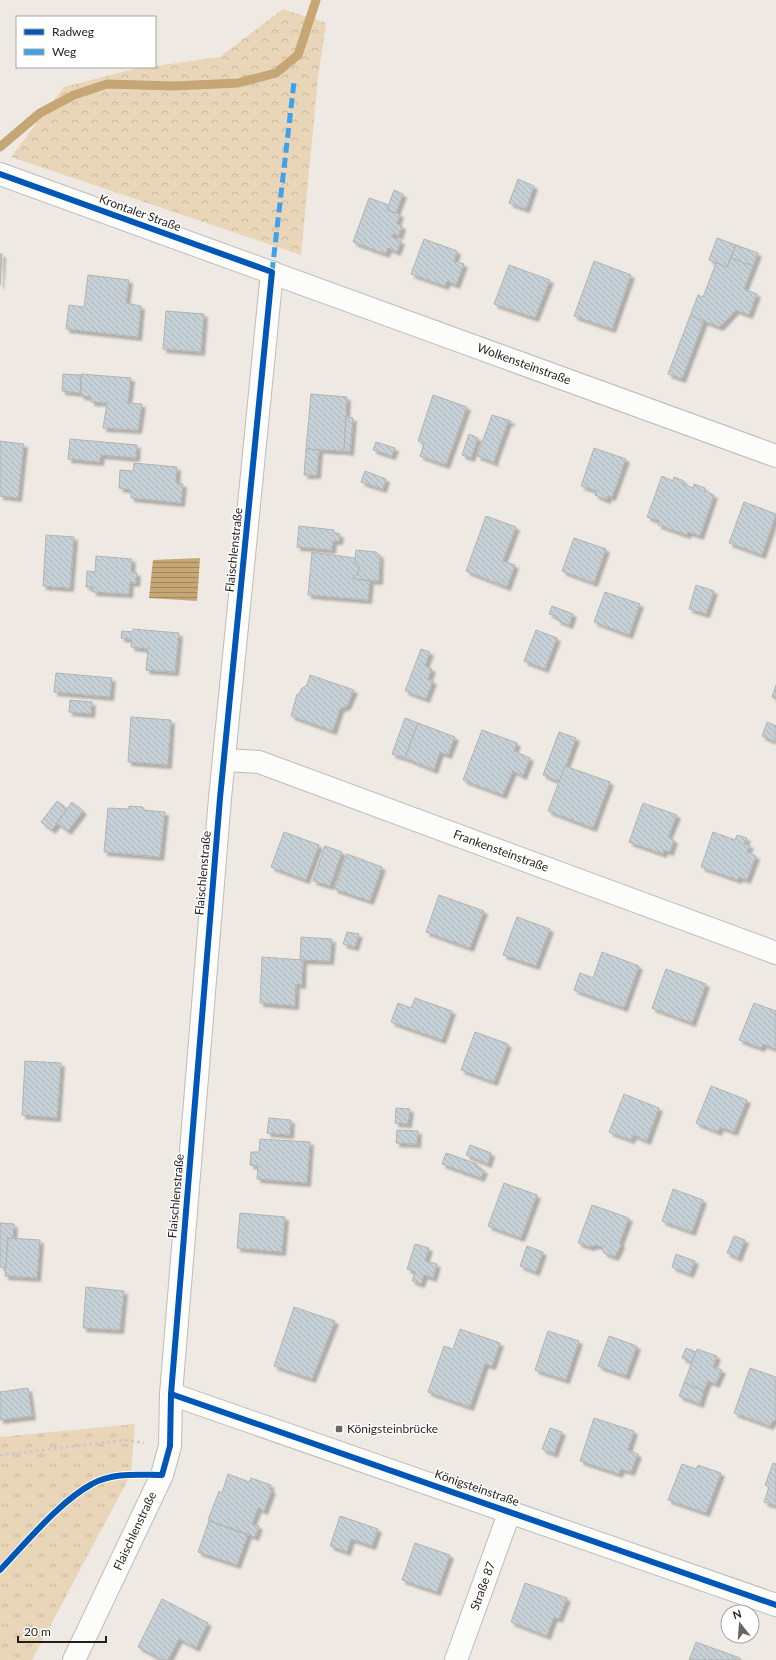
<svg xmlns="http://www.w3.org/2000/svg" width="776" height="1660" viewBox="0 0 776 1660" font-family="Lato,sans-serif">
	<defs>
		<pattern id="grass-tufts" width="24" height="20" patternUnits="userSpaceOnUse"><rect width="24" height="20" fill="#e9d5b8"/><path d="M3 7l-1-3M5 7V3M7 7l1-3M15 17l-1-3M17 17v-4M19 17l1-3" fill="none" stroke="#c8b69e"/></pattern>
		<pattern id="forest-crowns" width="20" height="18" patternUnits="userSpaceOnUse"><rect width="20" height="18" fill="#e9d5b8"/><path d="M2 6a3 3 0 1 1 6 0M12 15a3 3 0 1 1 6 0" fill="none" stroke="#c8b69e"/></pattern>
		<pattern id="water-rules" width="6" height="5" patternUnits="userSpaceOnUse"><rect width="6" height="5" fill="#c5a674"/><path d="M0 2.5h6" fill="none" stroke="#a0875e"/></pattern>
		<pattern id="building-back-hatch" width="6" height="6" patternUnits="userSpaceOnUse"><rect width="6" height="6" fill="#c5d1d7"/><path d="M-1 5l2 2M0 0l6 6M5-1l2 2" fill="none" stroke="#a9b3b8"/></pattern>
		<filter id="shadow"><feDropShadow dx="3.5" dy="3.5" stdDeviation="1" flood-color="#0004"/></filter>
	</defs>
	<rect width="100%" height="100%" fill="#eee9e3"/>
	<!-- grass -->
	<polygon fill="url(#grass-tufts)" points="135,1424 131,1474 32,1660 0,1660 0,1437"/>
	<!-- forest -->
	<polygon fill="url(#forest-crowns)" points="283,9 326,23 318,78 301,255 11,157 64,87 134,69 220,57"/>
	<!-- water -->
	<polygon fill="url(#water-rules)" points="200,558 197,601 149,598 153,560"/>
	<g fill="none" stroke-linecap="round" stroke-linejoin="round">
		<!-- stream -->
		<polyline stroke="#c5a674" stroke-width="9" points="0,147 40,113 74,95 107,84 173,86 238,83 276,73 298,55 316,0"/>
	</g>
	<!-- building -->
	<g fill="url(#building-back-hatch)" stroke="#b3b3b1" filter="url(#shadow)">
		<polygon points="518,179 534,186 526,209 509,203"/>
		<polygon points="394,190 403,194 396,213 387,210"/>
		<polygon points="369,198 389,205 387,210 400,214 397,224 402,226 399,236 393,234 392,237 401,241 397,252 388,248 386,254 353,242"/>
		<polygon points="717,238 736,245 727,267 709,260"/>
		<polygon points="424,239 457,251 454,261 464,264 456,285 447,281 445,286 411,274"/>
		<polygon points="736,245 758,253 753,266 731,258"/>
		<polygon points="0,254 2,254 0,285"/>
		<polygon points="731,258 753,266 744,289 757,294 749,315 736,310 720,327 690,316 698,295 703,297 716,263 727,267"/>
		<polygon points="594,261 631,275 612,329 574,316"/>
		<polygon points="509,265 550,280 535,318 494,304"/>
		<polygon points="88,275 129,280 126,303 141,306 138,337 66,329 69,305 84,307"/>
		<polygon points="166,311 204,314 201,352 163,349"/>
		<polygon points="690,316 704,321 682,379 668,374"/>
		<polygon points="63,374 80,375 81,393 62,391"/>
		<polygon points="81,374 131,378 128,403 142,404 138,430 103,428 107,403 91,402 91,397 81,396"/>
		<polygon points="311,394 347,397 344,451 306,449"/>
		<polygon points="433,395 467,407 446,465 420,456 424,444 418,441"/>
		<polygon points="492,415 511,421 510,423 508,422 494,461 496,463 477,456"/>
		<polygon points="346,417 353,418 350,452 344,451"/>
		<polygon points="469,434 478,438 471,458 462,455"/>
		<polygon points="70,439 137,445 136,458 101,455 100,462 68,459"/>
		<polygon points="0,441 24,444 18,498 0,496"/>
		<polygon points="376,442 395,448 392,456 373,450"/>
		<polygon points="594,448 626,459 612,497 608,496 607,500 595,495 597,491 581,486"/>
		<polygon points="306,449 319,450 317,475 304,475"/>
		<polygon points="134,463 177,467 176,483 183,484 181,503 131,498 131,490 119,488 120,470 133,471"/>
		<polygon points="365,471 386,479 383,489 361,482"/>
		<polygon points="662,476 673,481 674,477 684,481 683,484 693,488 694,484 705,488 704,491 714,495 700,536 688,532 687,535 658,525 659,521 647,517"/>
		<polygon points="744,502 776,514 762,555 729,543"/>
		<polygon points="486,516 516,527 503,561 515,565 507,587 466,571"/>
		<polygon points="299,526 334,530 334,533 340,534 339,541 333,541 332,550 297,547"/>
		<polygon points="46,535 74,537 70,588 43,586"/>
		<polygon points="574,538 606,549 594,583 562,571"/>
		<polygon points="356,550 376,552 380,556 379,581 353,579 353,577 358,574 359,566 355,563"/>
		<polygon points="312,552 355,558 355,563 359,566 358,574 353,577 353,579 370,581 368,600 308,595"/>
		<polygon points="96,556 132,559 131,572 137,573 136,583 130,582 129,594 93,592 93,587 86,587 87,571 95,572"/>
		<polygon points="696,585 714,591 706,614 689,609"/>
		<polygon points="605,592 640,604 629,635 594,622"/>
		<polygon points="552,606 573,614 569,625 557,620 558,617 549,614"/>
		<polygon points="133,629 179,633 175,672 146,670 148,649 131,647 132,639 121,638 122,631 133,632"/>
		<polygon points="536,630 557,638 545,669 524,661"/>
		<polygon points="421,649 430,652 425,666 432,669 428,679 433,681 426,699 405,691"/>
		<polygon points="56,673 112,678 110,697 54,692"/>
		<polygon points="310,675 354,690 347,706 340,709 333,731 291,716 297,694 299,695 301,689 307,685"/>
		<polygon points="776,685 776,699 772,697"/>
		<polygon points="70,700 92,702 91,714 69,712"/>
		<polygon points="131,717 171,720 168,765 128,762"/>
		<polygon points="405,718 418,723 405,758 392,754"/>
		<polygon points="767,722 776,726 776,742 762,736"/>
		<polygon points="418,723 455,737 448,755 440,752 434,770 405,758"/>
		<polygon points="482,730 517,743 514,751 530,758 523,776 513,771 503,795 463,780"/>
		<polygon points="559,732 576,738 560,782 543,775"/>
		<polygon points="565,766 610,782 593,828 548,811"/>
		<polygon points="57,801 67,809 52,830 41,822"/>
		<polygon points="72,802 83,811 68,831 57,823"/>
		<polygon points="643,803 677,815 668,837 674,840 670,852 664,850 663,854 629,842"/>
		<polygon points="129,806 143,807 143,810 165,812 160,857 104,852 108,808 129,809"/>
		<polygon points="284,832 319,845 306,880 271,867"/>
		<polygon points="713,832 735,840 737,835 747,838 744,844 750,845 747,852 756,856 747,880 739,877 738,880 701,867"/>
		<polygon points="325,846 342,852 330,886 313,881"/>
		<polygon points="347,854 382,867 370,901 334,889"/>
		<polygon points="439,895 484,911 470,948 426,932"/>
		<polygon points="517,917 550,929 536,966 503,955"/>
		<polygon points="347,932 359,934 355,947 343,944"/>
		<polygon points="301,937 332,939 330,961 300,960"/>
		<polygon points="602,952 639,966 624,1008 574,990 580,973 593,978"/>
		<polygon points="262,957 303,960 302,985 296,984 295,1006 260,1003"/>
		<polygon points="666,969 706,984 692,1023 652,1008"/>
		<polygon points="415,998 452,1011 442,1040 391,1022 398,1003 411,1008"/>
		<polygon points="754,1003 776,1011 776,1049 763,1044 761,1048 739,1040"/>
		<polygon points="475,1032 508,1044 494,1082 461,1070"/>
		<polygon points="25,1061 61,1063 57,1118 22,1115"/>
		<polygon points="711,1086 747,1100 734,1132 720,1127 718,1132 696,1123"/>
		<polygon points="624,1094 659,1108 647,1141 633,1135 631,1140 609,1132"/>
		<polygon points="396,1108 410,1109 408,1124 395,1123"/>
		<polygon points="269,1118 291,1120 290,1135 267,1133"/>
		<polygon points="397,1130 418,1131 417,1144 396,1143"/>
		<polygon points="260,1139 310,1142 307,1183 257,1179 258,1166 250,1165 251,1152 259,1152"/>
		<polygon points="470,1145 491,1153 488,1164 466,1155"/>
		<polygon points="446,1153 477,1164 476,1167 484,1170 481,1178 442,1164"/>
		<polygon points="504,1183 537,1195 521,1238 488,1226"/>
		<polygon points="673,1189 703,1200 692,1232 662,1221"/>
		<polygon points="592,1205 629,1218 620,1242 621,1245 615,1257 604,1253 602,1247 596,1245 590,1247 578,1243"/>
		<polygon points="240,1213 285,1217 282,1252 237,1248"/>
		<polygon points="0,1223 14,1224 13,1238 8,1238 6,1268 0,1267"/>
		<polygon points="734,1236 745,1240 738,1258 727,1253"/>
		<polygon points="8,1238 40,1240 37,1278 5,1276"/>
		<polygon points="415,1244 429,1248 425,1261 437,1264 433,1278 424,1275 421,1284 412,1281 415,1272 407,1269"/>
		<polygon points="527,1246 543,1252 536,1272 520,1266"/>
		<polygon points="676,1254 695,1261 690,1274 672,1267"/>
		<polygon points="86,1287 124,1291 120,1330 83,1328"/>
		<polygon points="294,1307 335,1321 312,1379 274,1366"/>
		<polygon points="460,1329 500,1343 492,1366 485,1364 470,1407 428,1392 444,1346 453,1349"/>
		<polygon points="548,1331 579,1341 566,1380 535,1370"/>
		<polygon points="609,1336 637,1346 626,1376 598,1366"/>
		<polygon points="686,1348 696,1352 692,1362 682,1358"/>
		<polygon points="697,1349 717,1356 713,1367 722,1370 716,1384 708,1381 704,1391 684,1383"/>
		<polygon points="750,1368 776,1377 776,1420 772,1422 770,1426 734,1413"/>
		<polygon points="684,1383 704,1391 700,1404 679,1396"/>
		<polygon points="28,1388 32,1416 0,1420 0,1392"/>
		<polygon points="594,1418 634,1431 628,1450 638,1454 631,1472 621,1469 619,1474 580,1461"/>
		<polygon points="550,1428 562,1432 554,1454 542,1449"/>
		<polygon points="773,1463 776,1464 776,1506 764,1502 769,1487 765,1485"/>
		<polygon points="682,1464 696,1469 698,1465 721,1473 706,1513 668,1500"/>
		<polygon points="228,1474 249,1482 251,1478 271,1485 269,1489 272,1490 264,1511 258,1508 252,1524 259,1526 255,1537 208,1520 219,1491 222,1493"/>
		<polygon points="340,1516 378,1529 372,1546 351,1539 347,1552 330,1546"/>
		<polygon points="209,1521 248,1535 237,1565 198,1552"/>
		<polygon points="415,1543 450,1555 437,1592 402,1580"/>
		<polygon points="525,1583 567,1598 559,1619 554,1617 547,1636 511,1622"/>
		<polygon points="162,1599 208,1623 196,1648 179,1639 168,1660 163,1660 138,1647"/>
		<polygon points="696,1642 740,1658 740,1660 689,1660"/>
	</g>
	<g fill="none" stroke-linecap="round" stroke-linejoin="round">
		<!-- minor casing -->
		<g stroke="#bfbbb7" stroke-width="24">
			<g id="minor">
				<polyline points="0,174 776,456"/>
				<polyline points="224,760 259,762 776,953"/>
				<polyline points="171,1394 776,1605"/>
				<polyline points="74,1660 162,1475 170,1446 171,1394 220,798 272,272"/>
				<polyline points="456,1660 510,1511"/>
			</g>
		</g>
		<!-- path -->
		<polyline stroke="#cbcac8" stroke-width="2.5" stroke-dasharray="3 3" stroke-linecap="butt" points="0,1455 125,1440 144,1443"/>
		<!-- minor -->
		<use href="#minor" stroke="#fcfcfb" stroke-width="22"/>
		<!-- quiet -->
		<polyline stroke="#3ea2ea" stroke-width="5" stroke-dasharray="10 5" stroke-linecap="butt" points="272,272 294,82"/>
		<!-- cycleway casing -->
		<g stroke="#fff" stroke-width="8">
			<g id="cycleway">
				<path d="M0,174l272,98 -52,526 -49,596 -1,52 -8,29c-23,0 -49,-3 -70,9 -32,17 -66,59 -92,86"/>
				<polyline points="171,1394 776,1605"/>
			</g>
		</g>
		<!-- cycleway -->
		<use href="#cycleway" stroke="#0057b8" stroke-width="6"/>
	</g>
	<!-- markers -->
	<rect fill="#696661" stroke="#fff" stroke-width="1.5" x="335" y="1425" width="8" height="8" rx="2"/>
	<g text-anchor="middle" stroke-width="3" stroke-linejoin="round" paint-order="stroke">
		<!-- street labels -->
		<g font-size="12" fill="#221f1b" stroke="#fff">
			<text transform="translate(140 213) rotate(20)" y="4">Krontaler Straße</text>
			<text transform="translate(524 364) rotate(20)" y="4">Wolkensteinstraße</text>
			<text transform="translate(234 550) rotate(-84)" y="4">Flaischlenstraße</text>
			<text transform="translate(501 851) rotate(20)" y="4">Frankensteinstraße</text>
			<text transform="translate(203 873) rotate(-85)" y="4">Flaischlenstraße</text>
			<text transform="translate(176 1196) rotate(-85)" y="4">Flaischlenstraße</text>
			<text transform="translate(477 1488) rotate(19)" y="4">Königsteinstraße</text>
			<text transform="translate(135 1531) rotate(-65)" y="4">Flaischlenstraße</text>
			<text transform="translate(483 1586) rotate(-70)" y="4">Straße 87</text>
		</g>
		<!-- poi labels -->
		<g font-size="12" fill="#221f1b" stroke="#fff" text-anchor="start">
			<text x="347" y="1433">Königsteinbrücke</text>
		</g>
	</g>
	<!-- legend -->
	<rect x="16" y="16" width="140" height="52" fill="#ffffff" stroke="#a7a5a4"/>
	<rect x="24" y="29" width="20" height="6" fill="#0057b8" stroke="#a7a5a4"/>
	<text x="52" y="36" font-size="12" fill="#221f1b">Radweg</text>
	<rect x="24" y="49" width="20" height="6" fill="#3ea2ea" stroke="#a7a5a4"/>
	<text x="52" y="56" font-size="12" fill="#221f1b">Weg</text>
	<!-- north arrow -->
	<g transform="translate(740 1624) rotate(343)"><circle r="19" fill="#ffffff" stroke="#a7a5a4"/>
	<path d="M0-3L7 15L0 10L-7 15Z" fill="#696661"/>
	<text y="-6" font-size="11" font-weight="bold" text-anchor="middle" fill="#221f1b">N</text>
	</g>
	<!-- scale -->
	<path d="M18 1636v6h88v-6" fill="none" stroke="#221f1b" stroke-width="2"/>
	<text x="24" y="1636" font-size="12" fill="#221f1b" stroke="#ffffff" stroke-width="3" paint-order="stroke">20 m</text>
</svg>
